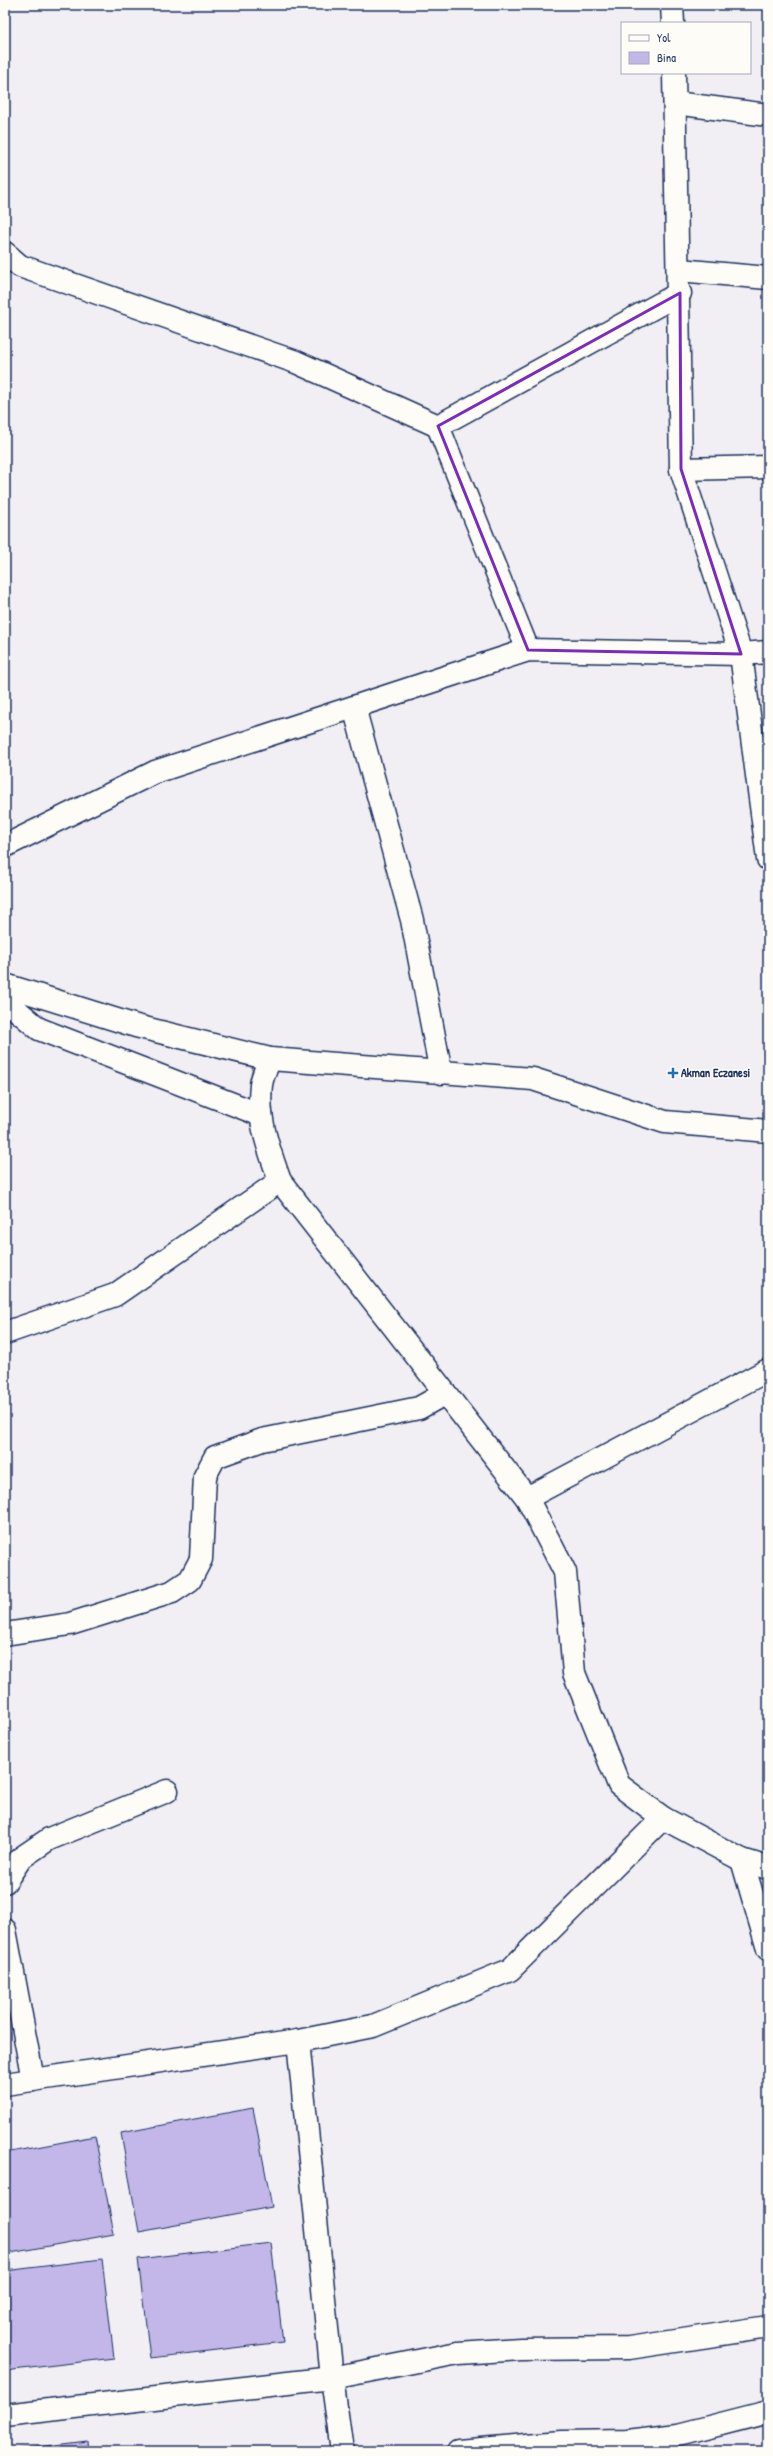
<svg xmlns="http://www.w3.org/2000/svg" width="773" height="2456" viewBox="0 0 773 2456" font-family="'Patrick Hand',sans-serif">
	<rect width="100%" height="100%" fill="#f1eef4"/>
	<filter id="ink" filterUnits="userSpaceOnUse"><feTurbulence type="fractalNoise" baseFrequency=".025" numOctaves="2"/><feDisplacementMap in="SourceGraphic" scale="8" xChannelSelector="R" yChannelSelector="G"/><feConvolveMatrix kernelMatrix="1 2 1 2 8 2 1 2 1" color-interpolation-filters="sRGB"/></filter>
	<g filter="url(#ink)">
		<!-- building -->
		<g fill="#c2b7e8" stroke="#1b2f5e">
			<polygon points="253,2108 272,2207 139,2232 121,2133"/>
			<polygon points="95,2136 114,2234 5,2254 5,2153"/>
			<polygon points="271,2243 283,2342 150,2358 138,2259"/>
			<polygon points="102,2259 114,2358 5,2371 5,2271"/>
			<polygon points="87,2441 88,2451 5,2451"/>
		</g>
		<g fill="none" stroke-linecap="round" stroke-linejoin="round">
			<!-- minor casing -->
			<g stroke="#1b2f5e" stroke-width="25">
				<g id="minor">
					<polyline points="672,5 673,23"/>
					<polyline points="674,73 681,469 741,654 768,859"/>
					<polyline points="675,103 768,115"/>
					<polyline points="5,253 20,266 296,362 438,426 680,293"/>
					<polyline points="679,270 768,278"/>
					<polyline points="438,426 528,650"/>
					<polyline points="681,469 768,467"/>
					<polyline points="354,707 412,920 441,1073"/>
					<polyline points="5,846 155,772 528,650 741,654 768,652"/>
					<polyline points="5,985 136,1026 270,1059 533,1079 665,1122 768,1131"/>
					<polyline points="5,1000 39,1029 261,1115"/>
					<path d="M270,1059c-3,8 -8,17 -9,26 -4,34 8,65 19,96l247,317 38,74 9,101 45,112 44,33 79,42 26,8"/>
					<polyline points="5,1333 115,1295 280,1181"/>
					<polyline points="527,1498 768,1370"/>
					<polyline points="5,1634 70,1624 172,1592 190,1580 201,1559 205,1476 215,1457 262,1440 419,1408 444,1394"/>
					<polyline points="742,1860 768,1949"/>
					<polyline points="5,1882 21,1858 49,1839 167,1791"/>
					<polyline points="5,1930 33,2080"/>
					<polyline points="298,2041 332,2378 342,2451"/>
					<polyline points="5,2084 298,2041 373,2026 510,1970 663,1818"/>
					<polyline points="5,2415 332,2378 458,2353 521,2349 629,2348 768,2327"/>
					<polyline points="458,2451 562,2442 626,2441 678,2435 768,2412"/>
				</g>
			</g>
			<!-- minor -->
			<use href="#minor" stroke="#fdfcf7" stroke-width="22"/>
		</g>
	</g>
	<!-- marked area -->
	<path fill="none" stroke="#7b2cbf" stroke-width="3" stroke-linejoin="round" d="M680,293l1,176 60,185 -213,-4 -90,-224z"/>
	<!-- markers -->
	<path fill="#1f6fb2" stroke="#fdfcf7" stroke-width="1.5" d="M671 1067h4v4h4v4h-4v4h-4v-4h-4v-4h4z"/>
	<g text-anchor="middle" stroke-width="3" stroke-linejoin="round" paint-order="stroke">
		<!-- poi labels -->
		<g font-size="12" font-weight="bold" fill="#1b2f5e" stroke="#fdfcf7" text-anchor="start">
			<text x="681" y="1077">Akman Eczanesi</text>
		</g>
	</g>
	<!-- margin -->
	<rect width="773" height="2456" fill="none" stroke="#fdfcf7" stroke-width="20"/>
	<rect x="10" y="10" width="753" height="2436" fill="none" stroke="#1b2f5e" stroke-width="1.5" filter="url(#ink)"/>
	<!-- legend -->
	<rect x="621" y="22" width="130" height="52" fill="#fdfcf7" stroke="#a3aaba"/>
	<rect x="629" y="35" width="20" height="6" fill="#fdfcf7" stroke="#a3aaba"/>
	<text x="657" y="42" font-size="12" fill="#1b2f5e">Yol</text>
	<rect x="629" y="52" width="20" height="12" fill="#c2b7e8" stroke="#a3aaba"/>
	<text x="657" y="62" font-size="12" fill="#1b2f5e">Bina</text>
</svg>
